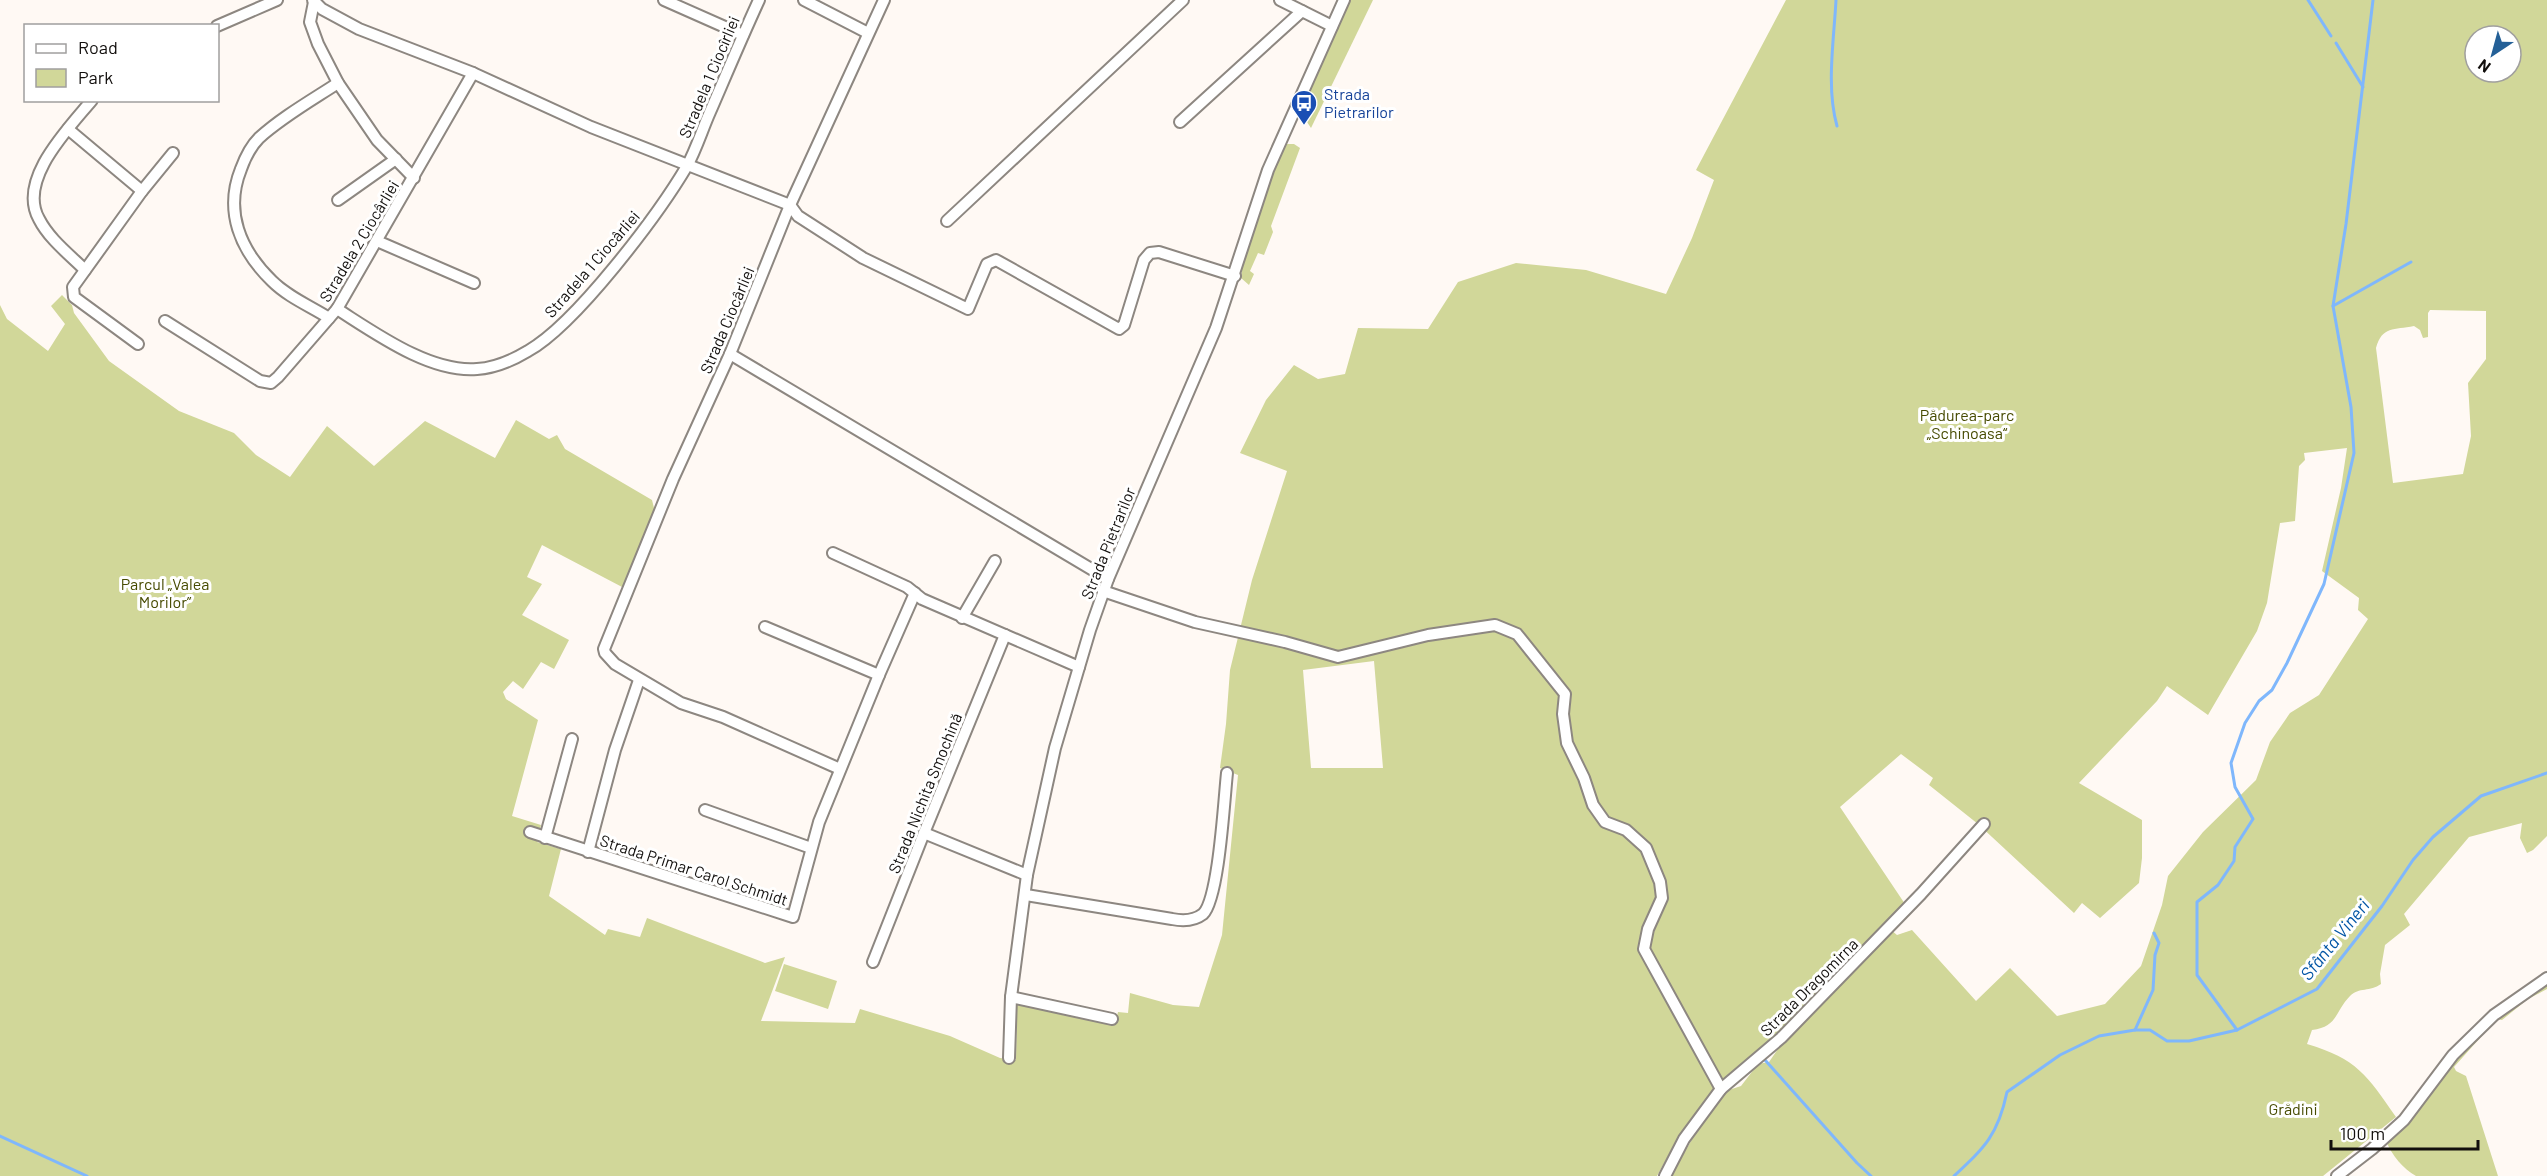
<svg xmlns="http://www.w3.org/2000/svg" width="2547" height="1176" viewBox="0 0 2547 1176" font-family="Barlow,sans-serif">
	<rect width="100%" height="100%" fill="#fff9f4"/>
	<!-- green -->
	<g fill="#d1d799" fill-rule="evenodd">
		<polygon points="1349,0 1373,0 1311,128 1305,119 1302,102"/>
		<path d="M1786,0h761v836l-14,14 -6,3 -7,-15 2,-15 -53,14 -65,77 6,11 -25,20 -5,29 1,10c-11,8 -22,3 -31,12 -15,15 -12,31 -38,34l-5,14c50,15 60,31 89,73l-73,59h-652l36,-63 22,-23 12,-4 17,-22 11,-2 11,-16 111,-116 6,5 15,-5 64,71 34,-33 47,48 48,-12 36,-38 21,-61 6,-29 35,-44 53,-52 14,-38 20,-29 29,-18 49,-76 -10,-9 1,-12 -37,-27 19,-83 6,-40 -43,5 1,7 -6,6 -4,55 -15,2 -13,80 -10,28 -49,84 -41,-29 -10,15 -78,82 63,37v38l-3,25 -39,35 -18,-15 -8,10 -96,-89 -49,-39 4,-7 -32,-24 -61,53 65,97 -143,144 -49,42 -33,44 -23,42h-1657v-871l7,14 41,32 17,-27 -14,-18 11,-11 10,10 2,8 35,48 70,50 55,22 22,22 34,22 37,-51 47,40 51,-45 70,37 21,-38 33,19 8,-4 8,14 87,51 3,12 -31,76 -82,-43 -15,32 15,7 -20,31 47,25 -15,29 -13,-7 -18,27 -10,-8 -10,11 3,7 32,21 -26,96 29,9 -4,17 24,7 -12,47 56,39 3,-6 32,8 7,-19 118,45 20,-6 -24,64 94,2 5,-14 90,27 50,22 16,2 1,-58 98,22 3,-12 10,1 2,-20 43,12 26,2 23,-72 16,-160 -18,-7 6,-44 4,-54 22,-90 35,-109 -47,-18 26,-53 28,-35 24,14 27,-5 13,-46 70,1 30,-47 58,-19 70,7 80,24 26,-56 22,-58 -18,-10zM2475,36h36v36h-36zM2430,310l56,1v48l-18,24 3,53 -8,38 -70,9 -17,-135c6,-22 18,-18 38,-22l6,4 3,8 5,-1v-24zM1374,661l9,107h-72l-8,-98z"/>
		<polygon points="1282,144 1294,144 1300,148 1271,226 1273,232 1264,255 1258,253 1250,271 1254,274 1249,285 1241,278 1242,268"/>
		<polygon points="784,964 837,981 828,1009 775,991"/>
		<path d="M2547,981v8l-19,10 -26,21 -5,-1 -43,48 2,4 10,5 32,100h-82c-13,-7 -24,-21 -30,-35l42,-49 9,-5v-7l58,-62z"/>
	</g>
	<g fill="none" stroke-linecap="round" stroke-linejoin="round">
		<!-- stream -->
		<g stroke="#7fb7fc" stroke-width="3">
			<path d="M1836,0c-2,40 -10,87 1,126"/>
			<polyline points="2308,0 2331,36"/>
			<polyline points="2336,43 2363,87"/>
			<polyline points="2333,306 2411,262"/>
			<polyline points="2135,1030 2153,990 2155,955 2159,943 2154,933"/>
			<polyline points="2237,1030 2197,975 2197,902 2218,885 2234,861 2235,847 2253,819 2235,787 2231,763 2245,723 2259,701 2272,690 2287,663 2324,584 2354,453 2351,407 2333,306 2346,224 2373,0"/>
			<polyline points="1765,1060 1857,1163 1871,1176"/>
			<polyline points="0,1136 87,1176"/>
			<path d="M1954,1176c31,-29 44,-41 53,-84l53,-37 39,-19 36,-6h15l17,11h22l48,-11 80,-41 65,-83 31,-46 20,-23 48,-41 66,-23"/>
		</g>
		<!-- minor casing -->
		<g stroke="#8d8781" stroke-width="14">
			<g id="minor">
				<polyline points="313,0 322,9 359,29 473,73 591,127 790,205 798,216 863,258 968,309 987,264 996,260 1119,329 1124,325 1144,260 1150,253 1159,252 1235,276"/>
				<polyline points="664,0 743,35"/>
				<polyline points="804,0 868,33"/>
				<polyline points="1280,0 1332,26"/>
				<polyline points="314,2 310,22 318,44 338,83 377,140 414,178"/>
				<polyline points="217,26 277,0"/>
				<polyline points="1180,122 1302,11"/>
				<polyline points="68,129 142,191"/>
				<polyline points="338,200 396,159"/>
				<polyline points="947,221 1183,0"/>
				<polyline points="377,241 474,283"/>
				<path d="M85,270c-15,-15 -36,-31 -46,-51 -22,-39 29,-90 53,-119"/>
				<path d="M337,309c38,24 93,64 140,60 17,-1 36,-9 51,-18 48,-27 130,-136 159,-185 9,-16 15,-36 23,-54 16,-37 32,-75 49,-112"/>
				<path d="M329,318c-19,-12 -41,-21 -57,-37 -32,-31 -48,-70 -31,-112 4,-11 9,-22 18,-31 23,-21 53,-38 79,-55"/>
				<polyline points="165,321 260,381 271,383 278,377 337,309 473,73"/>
				<polyline points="138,344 74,297 73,287 142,191 173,153"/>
				<polyline points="730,354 1108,579"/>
				<polyline points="833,553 907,587 922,599 1079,667"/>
				<polyline points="1103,591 1195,622 1285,642 1338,657 1428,635 1495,625 1517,634 1565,694 1563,714 1567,743 1584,778 1593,805 1605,822 1626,830 1646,848 1660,882 1662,898 1648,929 1644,949 1721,1089"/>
				<polyline points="962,618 995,561"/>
				<polyline points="765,627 879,675"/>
				<polyline points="840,769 723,717 681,703 615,664 605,653 604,649 673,479 730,354 790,205 884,0"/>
				<polyline points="705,810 811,848"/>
				<polyline points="530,832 793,917 819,822 879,675 915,593"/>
				<polyline points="924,833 1027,875"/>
				<polyline points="545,838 572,739"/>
				<polyline points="588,852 615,750 639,680"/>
				<path d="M1026,895l146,24c10,2 22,2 31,-5 16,-16 21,-114 24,-141"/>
				<polyline points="873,962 924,833 1005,635"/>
				<polyline points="1011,997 1112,1019"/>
				<polyline points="1009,1058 1011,997 1027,875 1055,748 1090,630 1108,579 1216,328 1268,170 1344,0"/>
				<polyline points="1665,1176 1684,1139 1721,1089 1781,1038 1921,894 1984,824"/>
				<polyline points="2337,1176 2372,1149 2404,1120 2453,1055 2494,1015 2547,978"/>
			</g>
		</g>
		<!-- minor -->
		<use href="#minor" stroke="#fff" stroke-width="10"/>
	</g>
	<!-- icons -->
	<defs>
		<g id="bus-pin" transform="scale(1.35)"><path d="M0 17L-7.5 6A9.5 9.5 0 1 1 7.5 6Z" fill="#1a4fb4" stroke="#fff"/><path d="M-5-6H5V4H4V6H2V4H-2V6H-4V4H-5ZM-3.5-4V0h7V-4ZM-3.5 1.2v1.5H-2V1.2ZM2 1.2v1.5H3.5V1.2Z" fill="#fff"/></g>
	</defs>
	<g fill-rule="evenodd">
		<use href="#bus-pin" x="1304" y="103"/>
	</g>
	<g text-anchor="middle" stroke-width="6" stroke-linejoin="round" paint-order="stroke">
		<!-- street labels -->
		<g font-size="16" fill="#120f0d" stroke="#fff">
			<text transform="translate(709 77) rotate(-67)" y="6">Stradela 1 Ciocîrliei</text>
			<text transform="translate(359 241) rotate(-59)" y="6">Stradela 2 Ciocârliei</text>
			<text transform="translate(592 264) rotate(-49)" y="6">Stradela 1 Ciocârliei</text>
			<text transform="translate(727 320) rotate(-67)" y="6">Strada Ciocârliei</text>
			<text transform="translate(1108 543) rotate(-68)" y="6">Strada Pietrarilor</text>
			<text transform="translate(925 793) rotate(-68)" y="6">Strada Nichita Smochină</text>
			<text transform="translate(694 870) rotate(18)" y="6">Strada Primar Carol Schmidt</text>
			<text transform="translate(1809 987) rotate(-45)" y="6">Strada Dragomirna</text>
		</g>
		<!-- transit labels -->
		<g font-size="16" fill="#164399" stroke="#fff" text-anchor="start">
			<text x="1324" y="100">Strada<tspan x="1324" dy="18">Pietrarilor</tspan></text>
		</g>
		<!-- park labels -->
		<g font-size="16" fill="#474b02" stroke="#fff">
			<text x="1967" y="421">Pădurea-parc<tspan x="1967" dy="18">„Schinoasa“</tspan></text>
			<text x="165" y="590">Parcul „Valea<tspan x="165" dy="18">Morilor”</tspan></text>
			<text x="2293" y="1115">Grădini</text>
		</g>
		<!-- water labels -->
		<g font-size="18" font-style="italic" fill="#0255a5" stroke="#fff">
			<text transform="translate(2335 940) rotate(-51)" y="6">Sfânta Vineri</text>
		</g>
	</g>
	<!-- legend -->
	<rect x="24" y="24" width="195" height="78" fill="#ffffff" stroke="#a09f9e" stroke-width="1.5"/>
	<rect x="36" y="44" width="30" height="9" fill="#ffffff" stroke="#a09f9e" stroke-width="1.5"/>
	<text x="78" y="54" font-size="18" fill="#120f0d">Road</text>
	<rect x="36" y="69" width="30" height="18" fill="#d1d799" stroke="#a09f9e" stroke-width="1.5"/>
	<text x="78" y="84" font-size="18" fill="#120f0d">Park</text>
	<!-- north arrow -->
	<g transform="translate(2493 54) rotate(216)"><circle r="28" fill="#ffffff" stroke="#a09f9e" stroke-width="1.5"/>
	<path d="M0-4.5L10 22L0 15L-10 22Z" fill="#246097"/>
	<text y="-9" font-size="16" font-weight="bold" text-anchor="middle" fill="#120f0d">N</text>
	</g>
	<!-- scale -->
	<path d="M2331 1140v9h147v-9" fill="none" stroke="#120f0d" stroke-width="3"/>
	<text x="2340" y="1140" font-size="18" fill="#120f0d" stroke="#ffffff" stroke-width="4.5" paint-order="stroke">100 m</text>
</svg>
